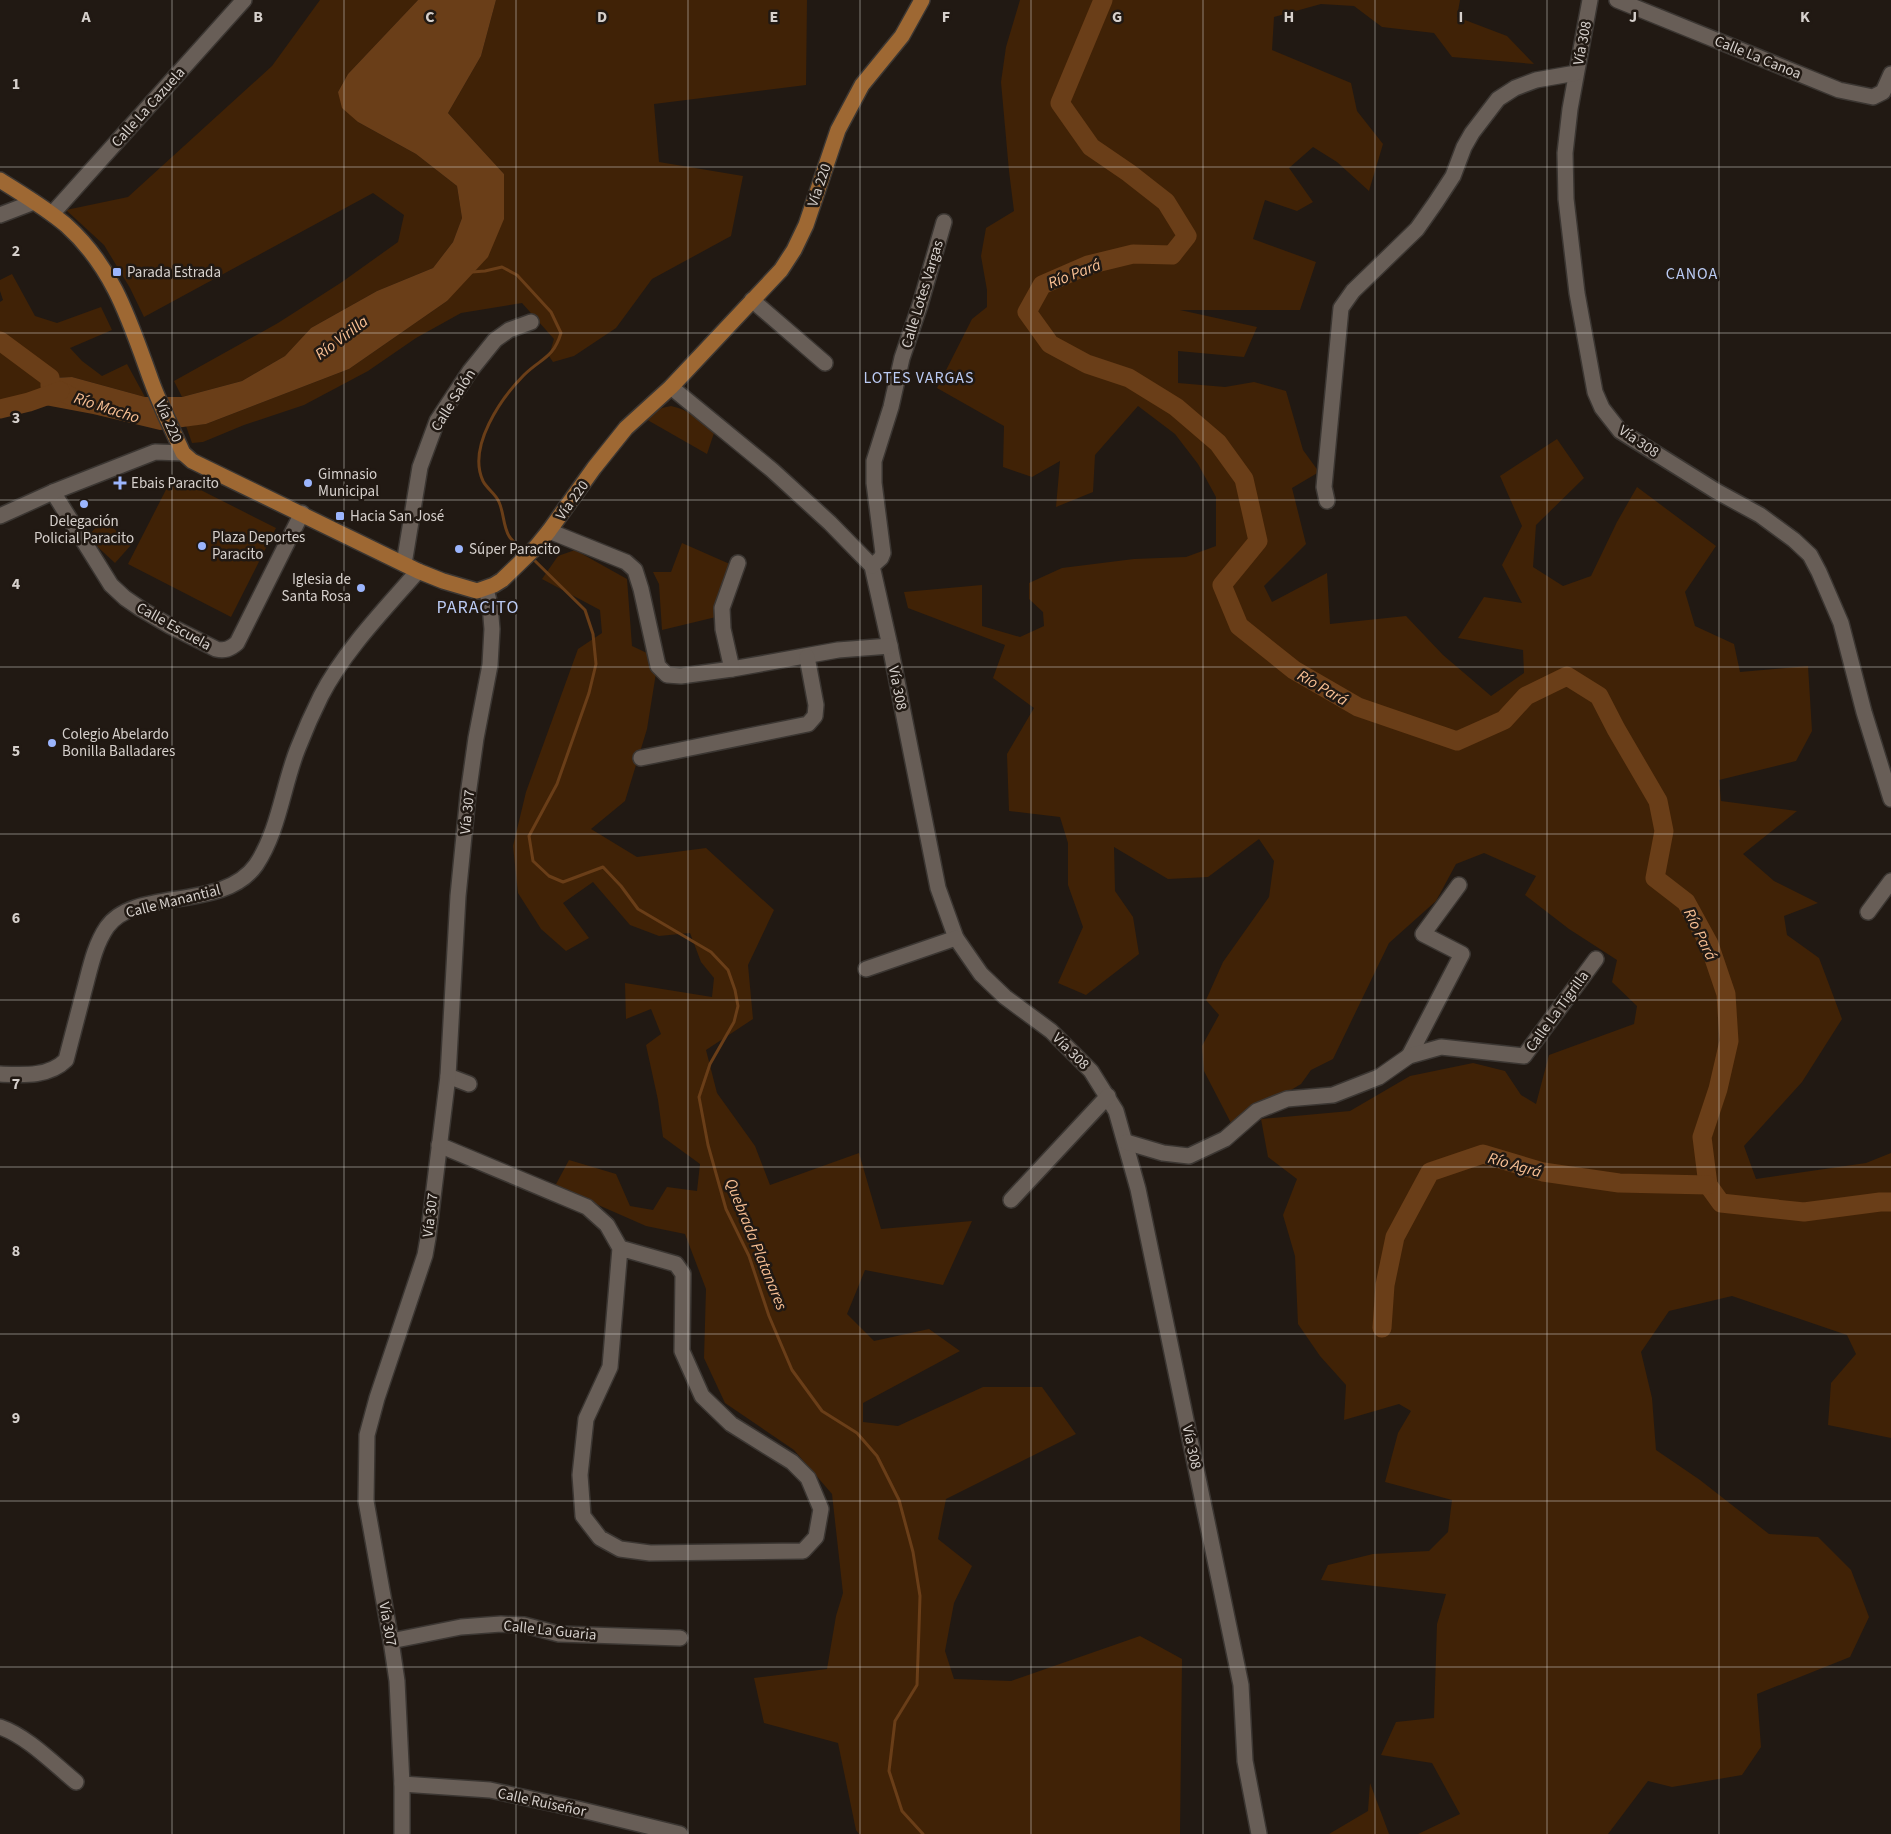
<svg xmlns="http://www.w3.org/2000/svg" width="1891" height="1834" viewBox="0 0 1891 1834" font-family="'Source Sans 3',sans-serif">
	<rect width="100%" height="100%" fill="#211913"/>
	<!-- green -->
	<g fill="#402206">
		<polygon points="320,0 418,0 348,74 338,92 358,122 416,154 457,186 462,218 453,242 433,268 377,291 311,328 285,356 242,381 182,397 174,381 278,323 342,282 398,242 404,215 373,193 144,317 130,288 104,245 66,210 128,197 272,66"/>
		<polygon points="496,0 807,0 806,85 654,104 659,162 743,176 731,236 652,279 616,328 574,356 553,362 549,356 554,339 522,303 461,313 416,338 368,371 304,405 244,425 203,442 192,443 186,426 206,424 349,369 447,301 504,174 448,113 481,56"/>
		<polygon points="1020,0 1460,0 1457,17 1507,36 1534,64 1452,57 1434,33 1382,27 1354,6 1321,4 1274,17 1272,50 1351,83 1357,111 1383,144 1369,191 1337,162 1313,147 1289,168 1313,202 1297,211 1265,200 1253,239 1316,262 1300,310 1180,310 1257,327 1244,357 1178,351 1178,383 1225,387 1254,382 1286,391 1303,450 1319,472 1292,488 1306,544 1264,586 1272,602 1327,573 1330,624 1406,616 1443,655 1491,696 1524,673 1523,650 1458,638 1484,597 1522,603 1502,565 1522,526 1500,476 1557,439 1584,478 1536,525 1533,567 1563,586 1591,576 1617,522 1637,487 1716,546 1685,592 1695,626 1734,644 1740,672 1808,666 1812,731 1796,761 1719,780 1721,801 1797,811 1743,854 1774,881 1818,903 1784,916 1787,935 1819,958 1842,1019 1802,1082 1744,1146 1756,1179 1866,1163 1891,1153 1891,1438 1828,1425 1831,1383 1856,1354 1847,1335 1732,1296 1669,1311 1641,1352 1652,1398 1656,1450 1700,1480 1769,1534 1818,1537 1851,1570 1869,1617 1850,1657 1757,1694 1761,1747 1742,1775 1672,1787 1648,1781 1608,1834 1418,1834 1460,1814 1432,1763 1381,1755 1396,1722 1434,1718 1437,1624 1446,1594 1321,1580 1328,1565 1373,1554 1429,1551 1448,1532 1452,1500 1385,1482 1398,1433 1411,1411 1399,1404 1344,1420 1346,1385 1320,1356 1298,1324 1295,1256 1283,1215 1297,1179 1268,1157 1261,1119 1350,1111 1410,1076 1473,1063 1505,1071 1521,1095 1536,1104 1549,1055 1634,1024 1637,1006 1612,982 1617,960 1569,929 1525,895 1536,876 1484,853 1456,864 1436,901 1389,943 1333,1059 1311,1070 1301,1084 1232,1125 1204,1071 1202,1046 1219,1015 1206,1000 1223,962 1269,897 1274,861 1259,839 1208,877 1168,879 1114,847 1115,891 1133,917 1139,954 1086,995 1058,983 1083,927 1068,885 1068,843 1060,817 1009,811 1007,754 1034,708 993,678 1005,645 908,608 904,592 982,585 982,626 1020,637 1044,626 1043,612 1029,599 1029,583 1062,568 1134,559 1186,557 1216,546 1216,497 1198,464 1175,434 1138,406 1095,455 1093,492 1056,507 1060,461 1032,477 1003,467 1004,426 937,388 972,319 987,307 987,290 981,256 986,228 1014,211 1009,171 1001,82 1006,47"/>
		<polygon points="12,274 35,316 57,323 101,307 112,330 70,348 82,361 102,376 127,364 145,397 72,377 61,377 50,386 58,392 29,401 0,404 0,302 3,300 0,291 0,280"/>
		<path d="M671,406c18,4 31,14 43,27l-7,21 -63,-36 18,-10z"/>
		<polygon points="173,476 276,528 231,617 128,564"/>
		<polygon points="104,519 131,545 115,563 87,537"/>
		<polygon points="682,543 732,565 716,617 662,630 659,584 653,572 671,572"/>
		<polygon points="575,550 627,579 632,646 649,654 656,673 647,729 625,801 591,829 637,857 706,848 774,910 748,965 753,1019 706,1050 717,1093 755,1146 770,1185 859,1153 881,1229 972,1221 943,1285 865,1270 847,1314 874,1341 929,1329 960,1351 863,1403 863,1422 898,1426 983,1387 1042,1387 1076,1434 946,1499 938,1539 972,1566 954,1603 945,1651 954,1679 1011,1681 1140,1636 1182,1659 1180,1834 859,1834 856,1830 838,1743 764,1723 754,1678 827,1669 836,1616 843,1593 832,1494 794,1450 725,1403 704,1358 706,1289 685,1234 646,1226 555,1186 569,1160 616,1174 630,1206 653,1210 667,1187 697,1191 700,1164 663,1137 658,1100 646,1045 661,1034 651,1009 626,1019 625,983 712,997 714,978 701,962 690,933 659,936 630,925 593,882 563,903 589,938 566,951 541,929 518,893 513,846 526,792 578,649 602,633 600,610 542,579 558,556"/>
		<polygon points="1370,1783 1389,1834 1329,1834 1368,1811"/>
	</g>
	<!-- water -->
	<polygon fill="#6a3e18" points="418,0 496,0 481,56 448,113 504,174 504,219 488,257 447,301 349,369 206,424 160,430 93,414 29,402 59,392 50,386 50,378 72,377 145,397 182,397 242,381 285,356 311,328 377,291 433,268 453,242 462,218 457,186 416,154 358,122 342,108 338,92 348,74"/>
	<g fill="none" stroke-linecap="round" stroke-linejoin="round">
		<!-- stream -->
		<g stroke="#6a3e18" stroke-width="3">
			<path d="M472,272l13,-1 17,-4 15,8 34,37 10,21c-8,26 -20,25 -37,42 -23,23 -57,72 -41,106 4,8 13,13 16,21 5,11 4,24 10,34 3,6 12,11 16,16"/>
			<polyline points="532,558 585,610 593,634 596,664 589,693 557,784 529,836 533,861 549,876 563,882 603,867 621,886 638,909 711,952 728,970 735,990 738,1006 734,1022 710,1064 699,1097 708,1145 726,1209 749,1256 769,1316 792,1370 822,1411 857,1433 877,1456 899,1500 913,1552 920,1596 919,1628 917,1685 895,1721 889,1771 902,1811 923,1834"/>
		</g>
		<!-- river -->
		<g stroke="#6a3e18" stroke-width="19">
			<polyline points="1103,0 1060,103 1091,147 1129,173 1166,202 1187,236 1172,255 1133,254 1088,265 1042,285 1027,312 1050,344 1087,364 1129,378 1176,407 1218,443 1244,479 1258,541 1222,585 1239,626 1294,670 1358,707 1457,741 1504,720 1526,696 1567,676 1599,696 1616,729 1658,801 1664,831 1655,878 1686,902 1709,944 1726,994 1729,1041 1718,1089 1702,1137 1708,1185 1721,1203 1804,1212 1880,1202 1891,1202"/>
			<polyline points="0,341 50,378 50,386 81,401"/>
			<polyline points="0,409 29,402 60,391"/>
			<polyline points="1382,1328 1385,1285 1395,1237 1430,1172 1483,1154 1543,1172 1619,1183 1708,1185"/>
		</g>
		<!-- minor casing -->
		<g stroke="#3b3632" stroke-width="18">
			<g id="minor">
				<polyline points="1590,0 1570,109 1565,153 1566,199 1577,293 1595,392 1602,408 1620,431 1716,491 1760,515 1794,540 1810,555 1819,572 1841,623 1864,712 1891,799"/>
				<polyline points="1617,0 1839,90 1873,97 1883,92 1891,74"/>
				<polyline points="52,214 244,0"/>
				<polyline points="0,215 34,202"/>
				<polyline points="752,300 825,363"/>
				<polyline points="671,387 772,470 830,523 872,566 890,646 938,888 956,938 981,974 1005,997 1051,1031 1091,1071 1116,1111 1138,1189 1241,1685 1245,1761 1259,1834"/>
				<path d="M53,492l58,93 14,13 16,11 29,17 46,23c9,2 14,0 21,-6l65,-130"/>
				<polyline points="1327,501 1324,487 1341,308 1353,291 1417,229 1436,202 1453,176 1464,147 1472,133 1498,99 1515,88 1536,80 1576,73"/>
				<polyline points="0,516 53,492 155,452 183,453"/>
				<polyline points="549,531 626,562 635,570 641,589 658,666 667,675 681,676 732,669 838,650 890,646"/>
				<polyline points="404,564 420,467 437,421 470,371 495,340 509,330 531,322"/>
				<polyline points="872,566 881,558 883,553 874,483 874,461 891,407 902,358 920,305 944,222"/>
				<polyline points="732,669 723,629 722,608 738,563"/>
				<polyline points="641,758 808,724 815,716 816,705 807,657"/>
				<polyline points="1868,912 1891,881"/>
				<polyline points="866,969 956,938"/>
				<polyline points="1409,1056 1462,954 1423,934 1459,885"/>
				<path d="M0,1074c23,1 49,3 66,-14 6,-23 12,-46 18,-69 6,-22 10,-45 23,-64 28,-40 116,-15 149,-62 23,-34 27,-80 42,-117 7,-18 15,-36 23,-52 23,-45 64,-87 97,-125"/>
				<polyline points="448,1076 469,1084"/>
				<polyline points="1126,1142 1163,1153 1189,1156 1225,1139 1257,1111 1287,1099 1333,1095 1379,1077 1409,1056 1441,1047 1524,1056 1596,959"/>
				<polyline points="439,1145 587,1207 607,1225 620,1248 610,1367 586,1419 580,1475 583,1516 600,1538 620,1549 650,1553 803,1551 816,1537 821,1509 808,1478 792,1462 731,1424 702,1396 682,1351 683,1274 676,1264 620,1248"/>
				<polyline points="1011,1200 1108,1096"/>
				<polyline points="391,1641 461,1627 501,1624 524,1625 559,1634 680,1638"/>
				<path d="M0,1727c27,9 54,37 76,55"/>
				<polyline points="402,1784 490,1790 578,1809 680,1834"/>
				<polyline points="402,1834 402,1784 397,1681 391,1641 366,1501 367,1435 377,1398 425,1255 428,1238 448,1076 458,896 468,795 476,738 490,665 492,629 490,605 486,589"/>
			</g>
		</g>
		<!-- major casing -->
		<g stroke="#3b3632" stroke-width="18">
			<path id="major" d="M0,180c22,14 46,28 66,45 48,43 64,97 85,155 9,25 21,49 32,73l9,8 226,110 25,10 34,10 17,-6 8,-5 34,-33 13,-16 45,-63 32,-40 45,-41 110,-117 13,-20 12,-25 32,-95 24,-45 40,-49 20,-36"/>
		</g>
		<!-- minor -->
		<use href="#minor" stroke="#685e57" stroke-width="15"/>
		<!-- major -->
		<use href="#major" stroke="#9e6833" stroke-width="15"/>
	</g>
	<!-- grid -->
	<path fill="none" stroke="#d6d0cc" stroke-width="1" stroke-opacity="0.55" d="M172,0v1834M344,0v1834M516,0v1834M688,0v1834M860,0v1834M1031,0v1834M1203,0v1834M1375,0v1834M1547,0v1834M1719,0v1834M0,167h1891M0,333h1891M0,500h1891M0,667h1891M0,834h1891M0,1000h1891M0,1167h1891M0,1334h1891M0,1501h1891M0,1667h1891"/>
	<!-- markers -->
	<g fill="#9bb5fd" stroke="#211913" stroke-width="2">
		<rect x="112" y="267" width="10" height="10" rx="2.5"/>
		<path d="M117.5 475.5h5v5h5v5h-5v5h-5v-5h-5v-5h5z"/>
		<circle cx="308" cy="483" r="5"/>
		<circle cx="84" cy="504" r="5"/>
		<rect x="335" y="511" width="10" height="10" rx="2.5"/>
		<circle cx="202" cy="546" r="5"/>
		<circle cx="459" cy="549" r="5"/>
		<circle cx="361" cy="588" r="5"/>
		<circle cx="52" cy="743" r="5"/>
	</g>
	<g text-anchor="middle" stroke-width="5" stroke-linejoin="round" paint-order="stroke">
		<!-- street labels -->
		<g font-size="15" fill="#d6d0cc" stroke="#211913">
			<text transform="translate(1582 43) rotate(-79)" y="5">Vía 308</text>
			<text transform="translate(1758 57) rotate(22)" y="5">Calle La Canoa</text>
			<text transform="translate(148 107) rotate(-48)" y="5">Calle La Cazuela</text>
			<text transform="translate(819 185) rotate(-71)" y="5">Vía 220</text>
			<text transform="translate(922 294) rotate(-73)" y="5">Calle Lotes Vargas</text>
			<text transform="translate(453 400) rotate(-58)" y="5">Calle Salón</text>
			<text transform="translate(169 421) rotate(66)" y="5">Vía 220</text>
			<text transform="translate(1639 441) rotate(34)" y="5">Vía 308</text>
			<text transform="translate(572 500) rotate(-54)" y="5">Vía 220</text>
			<text transform="translate(174 626) rotate(29)" y="5">Calle Escuela</text>
			<text transform="translate(898 688) rotate(79)" y="5">Vía 308</text>
			<text transform="translate(467 812) rotate(-84)" y="5">Vía 307</text>
			<text transform="translate(173 901) rotate(-14)" y="5">Calle Manantial</text>
			<text transform="translate(1557 1011) rotate(-54)" y="5">Calle La Tigrilla</text>
			<text transform="translate(1071 1051) rotate(45)" y="5">Vía 308</text>
			<text transform="translate(430 1215) rotate(-83)" y="5">Vía 307</text>
			<text transform="translate(1192 1447) rotate(78)" y="5">Vía 308</text>
			<text transform="translate(388 1624) rotate(80)" y="5">Vía 307</text>
			<text transform="translate(550 1630) rotate(6)" y="5">Calle La Guaria</text>
			<text transform="translate(542 1802) rotate(12)" y="5">Calle Ruiseñor</text>
		</g>
		<!-- poi labels -->
		<g font-size="15" fill="#d6d0cc" stroke="#211913" text-anchor="start">
			<text x="127" y="277">Parada Estrada</text>
			<text x="318" y="479">Gimnasio<tspan x="318" dy="17">Municipal</tspan></text>
			<text x="131" y="488">Ebais Paracito</text>
			<text x="350" y="521">Hacia San José</text>
			<text x="84" y="526" text-anchor="middle">Delegación<tspan x="84" dy="17">Policial Paracito</tspan></text>
			<text x="212" y="542">Plaza Deportes<tspan x="212" dy="17">Paracito</tspan></text>
			<text x="469" y="554">Súper Paracito</text>
			<text x="351" y="584" text-anchor="end">Iglesia de<tspan x="351" dy="17">Santa Rosa</tspan></text>
			<text x="62" y="739">Colegio Abelardo<tspan x="62" dy="17">Bonilla Balladares</tspan></text>
		</g>
		<!-- water labels -->
		<g font-size="16" font-style="italic" fill="#f9c094" stroke="#211913">
			<text transform="translate(1074 273) rotate(-21)" y="6">Río Pará</text>
			<text transform="translate(341 337) rotate(-37)" y="6">Río Virilla</text>
			<text transform="translate(107 407) rotate(18)" y="6">Río Macho</text>
			<text transform="translate(1323 687) rotate(30)" y="6">Río Pará</text>
			<text transform="translate(1701 934) rotate(64)" y="6">Río Pará</text>
			<text transform="translate(1515 1164) rotate(16)" y="6">Río Agrá</text>
			<text transform="translate(757 1244) rotate(68)" y="6">Quebrada Platanares</text>
		</g>
		<!-- neighbourhood labels -->
		<g font-size="16" letter-spacing="1" fill="#bbcbf4" stroke="#211913">
			<text x="1692" y="279">CANOA</text>
			<text x="919" y="383">LOTES VARGAS</text>
		</g>
		<!-- quarter labels -->
		<g font-size="18" letter-spacing="1" fill="#bbcbf4" stroke="#211913">
			<text x="478" y="613">PARACITO</text>
		</g>
	</g>
	<g font-size="16" text-anchor="middle" font-weight="bold" fill="#d6d0cc" stroke="#211913" stroke-width="5" stroke-linejoin="round" paint-order="stroke">
		<text x="86" y="22">A</text>
		<text x="258" y="22">B</text>
		<text x="430" y="22">C</text>
		<text x="602" y="22">D</text>
		<text x="774" y="22">E</text>
		<text x="946" y="22">F</text>
		<text x="1117" y="22">G</text>
		<text x="1289" y="22">H</text>
		<text x="1461" y="22">I</text>
		<text x="1633" y="22">J</text>
		<text x="1805" y="22">K</text>
		<text x="16" y="89">1</text>
		<text x="16" y="256">2</text>
		<text x="16" y="423">3</text>
		<text x="16" y="589">4</text>
		<text x="16" y="756">5</text>
		<text x="16" y="923">6</text>
		<text x="16" y="1089">7</text>
		<text x="16" y="1256">8</text>
		<text x="16" y="1423">9</text>
	</g>
</svg>
